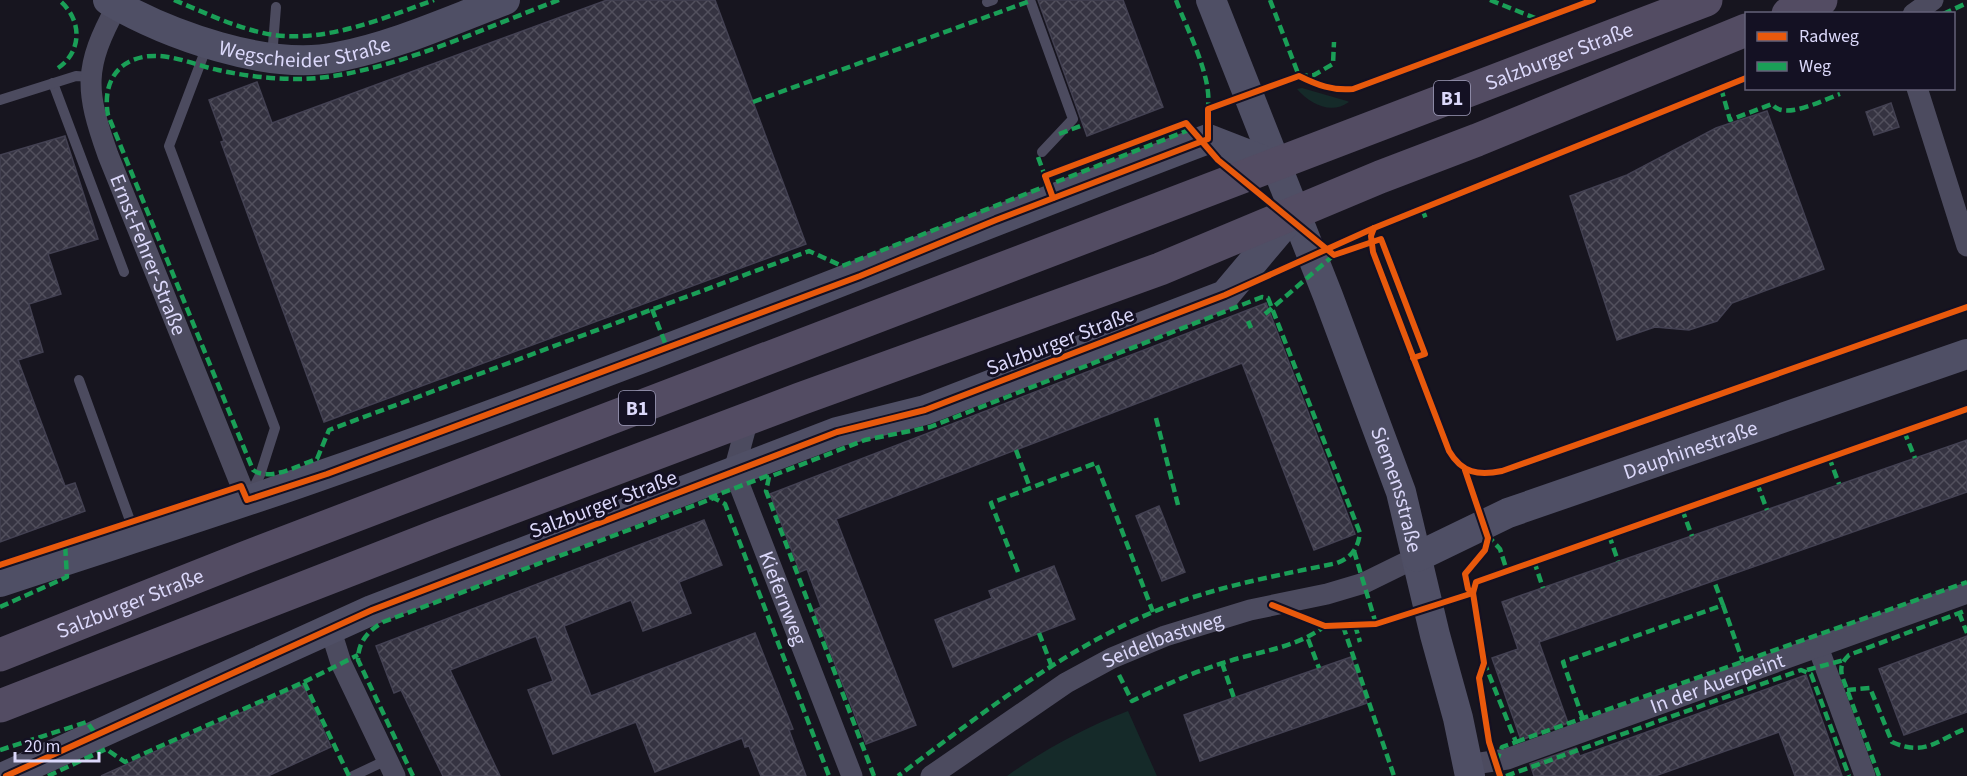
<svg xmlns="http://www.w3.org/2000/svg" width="1967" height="776" viewBox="0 0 1967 776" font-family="'Source Sans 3',sans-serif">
	<defs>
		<pattern id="building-cross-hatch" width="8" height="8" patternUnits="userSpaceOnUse" patternTransform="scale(1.5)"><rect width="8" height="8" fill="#353341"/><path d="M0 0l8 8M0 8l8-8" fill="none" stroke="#52505d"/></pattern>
	</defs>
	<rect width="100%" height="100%" fill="#17151f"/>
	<!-- green -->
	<g fill="#152a29">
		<path d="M1302,88l45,13 2,1c-18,13 -39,2 -52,-13z"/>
		<path d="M1128,711l29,65h-150c38,-27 77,-48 121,-65z"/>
	</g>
	<!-- building -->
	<g fill="url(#building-cross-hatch)" stroke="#434152" stroke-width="1.5">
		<polygon points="607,0 715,0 806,244 324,422 221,142 224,141 209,100 257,82 272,123"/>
		<polygon points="1038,0 1123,0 1163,107 1087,136"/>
		<polygon points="1891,103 1899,127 1874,135 1866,112"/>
		<polygon points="1767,111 1824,269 1732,303 1717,321 1689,330 1655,327 1617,340 1570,196 1627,175 1716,128"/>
		<polygon points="65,136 98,239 48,254 61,294 29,304 43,352 18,360 65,486 75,483 85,511 0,542 0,155"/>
		<polygon points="1266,303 1355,534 1314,550 1242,363 836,519 916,725 866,744 814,610 821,607 807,569 800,572 770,494"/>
		<polygon points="1967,440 1967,492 1539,642 1568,723 1521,740 1492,658 1518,649 1502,602"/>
		<polygon points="1159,506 1185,572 1162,581 1136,516"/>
		<polygon points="704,520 722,565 679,582 691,613 643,631 631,600 564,626 591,696 755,633 793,729 789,730 806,776 761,776 749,746 745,747 742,738 655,772 636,722 553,754 528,690 553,681 536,636 450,670 500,776 443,776 401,690 394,693 376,646"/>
		<polygon points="1054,566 1075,619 953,667 935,620 992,598 989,591"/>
		<polygon points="1967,636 1967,712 1904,735 1879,669"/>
		<polygon points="1351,657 1367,703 1200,761 1184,715"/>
		<polygon points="1806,675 1842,776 1795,776 1779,732 1655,776 1534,776 1530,764 1576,748 1580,756"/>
		<polygon points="303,685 331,747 268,776 101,776"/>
	</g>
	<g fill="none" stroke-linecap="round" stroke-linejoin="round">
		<!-- lane -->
		<g stroke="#4c4b5f" stroke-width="10">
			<polyline points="1030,0 1073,119 1042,152"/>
			<polyline points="987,2 993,0"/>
			<polyline points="207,46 169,146 275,428 260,475 250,495"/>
			<polyline points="272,57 276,7"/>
			<polyline points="53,83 124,272"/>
			<polyline points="0,100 76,76 90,77"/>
			<polyline points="79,380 136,537"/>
			<polyline points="353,776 387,760"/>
		</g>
		<!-- street -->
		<g stroke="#4c4b5f" stroke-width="21">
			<path id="s1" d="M117,6c-34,62 -32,84 -9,149l139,345"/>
			<polyline points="1913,14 1933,0"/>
			<polyline points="1917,88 1967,246"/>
			<path id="s2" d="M748,419l-14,52 118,305"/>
			<polyline points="330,628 341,663 395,776"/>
			<polyline points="1818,647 1865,776"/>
			<path id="s3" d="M1467,765l40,-6 460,-166"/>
			<path id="s4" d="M931,776l135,-93 46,-25 53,-22 85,-26 77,-16 37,-11 53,-26"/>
		</g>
		<!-- secondary -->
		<g stroke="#4f4f65" stroke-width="30">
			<path id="s5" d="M108,0c60,35 160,71 229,57 58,-11 114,-37 168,-57"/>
			<path id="s6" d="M1211,0l117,296 73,196 34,143 23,83 12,58"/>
			<path id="s7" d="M1417,557l91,-44 459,-159"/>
			<path d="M0,582c108,-36 218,-70 325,-108 298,-103 589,-223 883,-335l67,26"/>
			<polyline points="6,776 372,610 837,432 925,410 1225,295 1294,213"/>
		</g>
		<!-- primary -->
		<g stroke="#534c63" stroke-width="33">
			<polyline points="1788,14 1821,0"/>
			<path id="s8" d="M0,655l244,-97 1462,-558"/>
			<polyline points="0,706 442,534 800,399 1160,269 1380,177 1477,140 1746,30"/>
		</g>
		<!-- quiet -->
		<g stroke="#1a9f57" stroke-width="4.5" stroke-dasharray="9 4.5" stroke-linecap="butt">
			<path d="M174,0c32,13 66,30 100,35 55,7 110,-17 160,-35"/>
			<path d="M559,0c-76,28 -179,78 -260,79 -27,0 -54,-3 -81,-9 -24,-5 -50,-18 -75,-13 -30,6 -40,31 -35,58l145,355c18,12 45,-5 64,-11l12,-29 480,-179 33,15 352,-138"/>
			<path d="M1176,0c11,30 39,81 31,112"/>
			<polyline points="1270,0 1299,76 1314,75 1333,64 1334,42"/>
			<polyline points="1490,0 1540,20"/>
			<polyline points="1943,14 1967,3"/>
			<path d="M58,68c25,-17 24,-49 1,-68"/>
			<path d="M1721,88l9,32 42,-16c11,17 51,-4 68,-10"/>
			<polyline points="753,102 1030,1"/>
			<polyline points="1059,134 1083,125"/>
			<polyline points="1038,157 1045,176"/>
			<polyline points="1422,209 1427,221"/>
			<polyline points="652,309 667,348"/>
			<polyline points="1265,314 1334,255"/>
			<polyline points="1248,321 1251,328"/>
			<polyline points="1156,418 1178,505"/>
			<polyline points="1904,431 1915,458"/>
			<polyline points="1016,450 1030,488"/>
			<polyline points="1829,457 1839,484"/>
			<polyline points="1757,483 1767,510"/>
			<polyline points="709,498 772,474"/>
			<polyline points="1682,509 1692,536"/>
			<polyline points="1487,535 1500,549 1507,571"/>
			<polyline points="1609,535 1618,561"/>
			<polyline points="1354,551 1376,624"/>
			<polyline points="1534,561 1543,588"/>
			<polyline points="1018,572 991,503 1096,463 1153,612"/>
			<polyline points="1723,605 1743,662"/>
			<polyline points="0,607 67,577 65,544"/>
			<polyline points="1959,613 1967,633"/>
			<polyline points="1355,625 1360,642"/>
			<polyline points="1343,626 1394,776"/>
			<polyline points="1039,633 1052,667"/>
			<polyline points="1308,639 1319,668"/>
			<polyline points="1484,662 1516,742 1502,747 1497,760"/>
			<polyline points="1222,663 1234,698"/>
			<polyline points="1807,670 1844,660"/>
			<path d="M1119,675l13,26c31,-15 61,-29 94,-39 34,-11 70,-14 99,-36"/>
			<polyline points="304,682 358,655"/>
			<path d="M1847,690l23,-2 22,54c33,15 45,-2 75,-14"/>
			<polyline points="1583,719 1563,662 1723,605 1714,581"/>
			<polyline points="1516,742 1967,582"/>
			<polyline points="0,750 87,722 99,739"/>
			<polyline points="48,776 106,749 125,762 304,682 349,776"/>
			<path d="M413,776l-55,-116c0,-18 10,-29 25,-38l331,-124 11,6 104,272"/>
			<path d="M874,776l-108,-285 3,-14 96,-37 65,-13 332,-130 6,1 92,235c-2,15 -8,24 -23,30 -62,13 -125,24 -184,49 -94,40 -174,104 -255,164"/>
			<polyline points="1506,776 1801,670 1811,674 1849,776"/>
			<path d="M1879,776l-37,-100c-2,-10 0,-14 7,-21l118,-45"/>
		</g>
		<!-- cycleway casing -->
		<g stroke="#141123" stroke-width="10">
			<g id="cycleway">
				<polyline points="1053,198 1045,176 1186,123 1218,160 1334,255 1381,239 1425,354 1413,358"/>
				<path d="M1374,228l-3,8 2,16 76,199c13,22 29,25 53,20l465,-164"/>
				<polyline points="1465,470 1488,538 1485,550 1465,574 1468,589 1473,593"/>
				<path d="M0,565l241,-79 6,14 80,-26 533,-198 136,-56 212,-81v-30l91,-33c18,9 34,15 54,13l240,-89"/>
				<polyline points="1272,605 1325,626 1376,624 1473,593"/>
				<polyline points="6,776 372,610 837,432 925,410 1225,295 1374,228 1746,78"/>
				<polyline points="1500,776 1489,742 1479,678 1484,663 1473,593 1476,582 1967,409"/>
			</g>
		</g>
		<!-- cycleway -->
		<use href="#cycleway" stroke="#e8590c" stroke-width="6"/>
	</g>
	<g text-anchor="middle" stroke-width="6" stroke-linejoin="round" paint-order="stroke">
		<!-- shield labels -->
		<g fill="#141123" stroke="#9f9cba" stroke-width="1.5">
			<rect x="1434" y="81" width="36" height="34" rx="4.5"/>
			<rect x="619" y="391" width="36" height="34" rx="4.5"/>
		</g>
		<g font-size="20" font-weight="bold" fill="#dbd8fa">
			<text x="1452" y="105">B1</text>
			<text x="637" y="415">B1</text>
		</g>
		<!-- street labels -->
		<g font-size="21" fill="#dbd8fa" stroke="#141123">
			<text dy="7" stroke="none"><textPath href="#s5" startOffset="208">Wegscheider Straße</textPath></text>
			<text dy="7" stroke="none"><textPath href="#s8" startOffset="1670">Salzburger Straße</textPath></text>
			<text dy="7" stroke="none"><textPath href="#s1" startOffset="264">Ernst-Fehrer-Straße</textPath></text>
			<text transform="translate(1060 341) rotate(-21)" y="7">Salzburger Straße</text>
			<text dy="7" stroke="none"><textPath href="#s7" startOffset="294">Dauphinestraße</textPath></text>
			<text dy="7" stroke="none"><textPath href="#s6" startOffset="524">Siemensstraße</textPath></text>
			<text transform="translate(603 504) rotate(-21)" y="7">Salzburger Straße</text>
			<text dy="7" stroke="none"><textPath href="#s2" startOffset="190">Kiefernweg</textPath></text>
			<text dy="7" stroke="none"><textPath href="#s8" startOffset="140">Salzburger Straße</textPath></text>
			<text dy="7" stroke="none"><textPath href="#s4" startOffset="270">Seidelbastweg</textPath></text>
			<text dy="7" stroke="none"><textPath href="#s3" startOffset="264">In der Auerpeint</textPath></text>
		</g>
	</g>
	<!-- legend -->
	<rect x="1745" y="12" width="210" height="78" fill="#141123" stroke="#646179" stroke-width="1.5"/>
	<rect x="1757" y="32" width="30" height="9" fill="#e8590c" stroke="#646179" stroke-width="1.5"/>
	<text x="1799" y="42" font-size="18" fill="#dbd8fa">Radweg</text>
	<rect x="1757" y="62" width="30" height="9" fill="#1a9f57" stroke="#646179" stroke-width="1.5"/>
	<text x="1799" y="72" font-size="18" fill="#dbd8fa">Weg</text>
	<!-- scale -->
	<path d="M15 752v9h84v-9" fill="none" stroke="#dbd8fa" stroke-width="3"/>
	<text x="24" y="752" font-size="18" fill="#dbd8fa" stroke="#141123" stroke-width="4.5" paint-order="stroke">20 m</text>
</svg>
